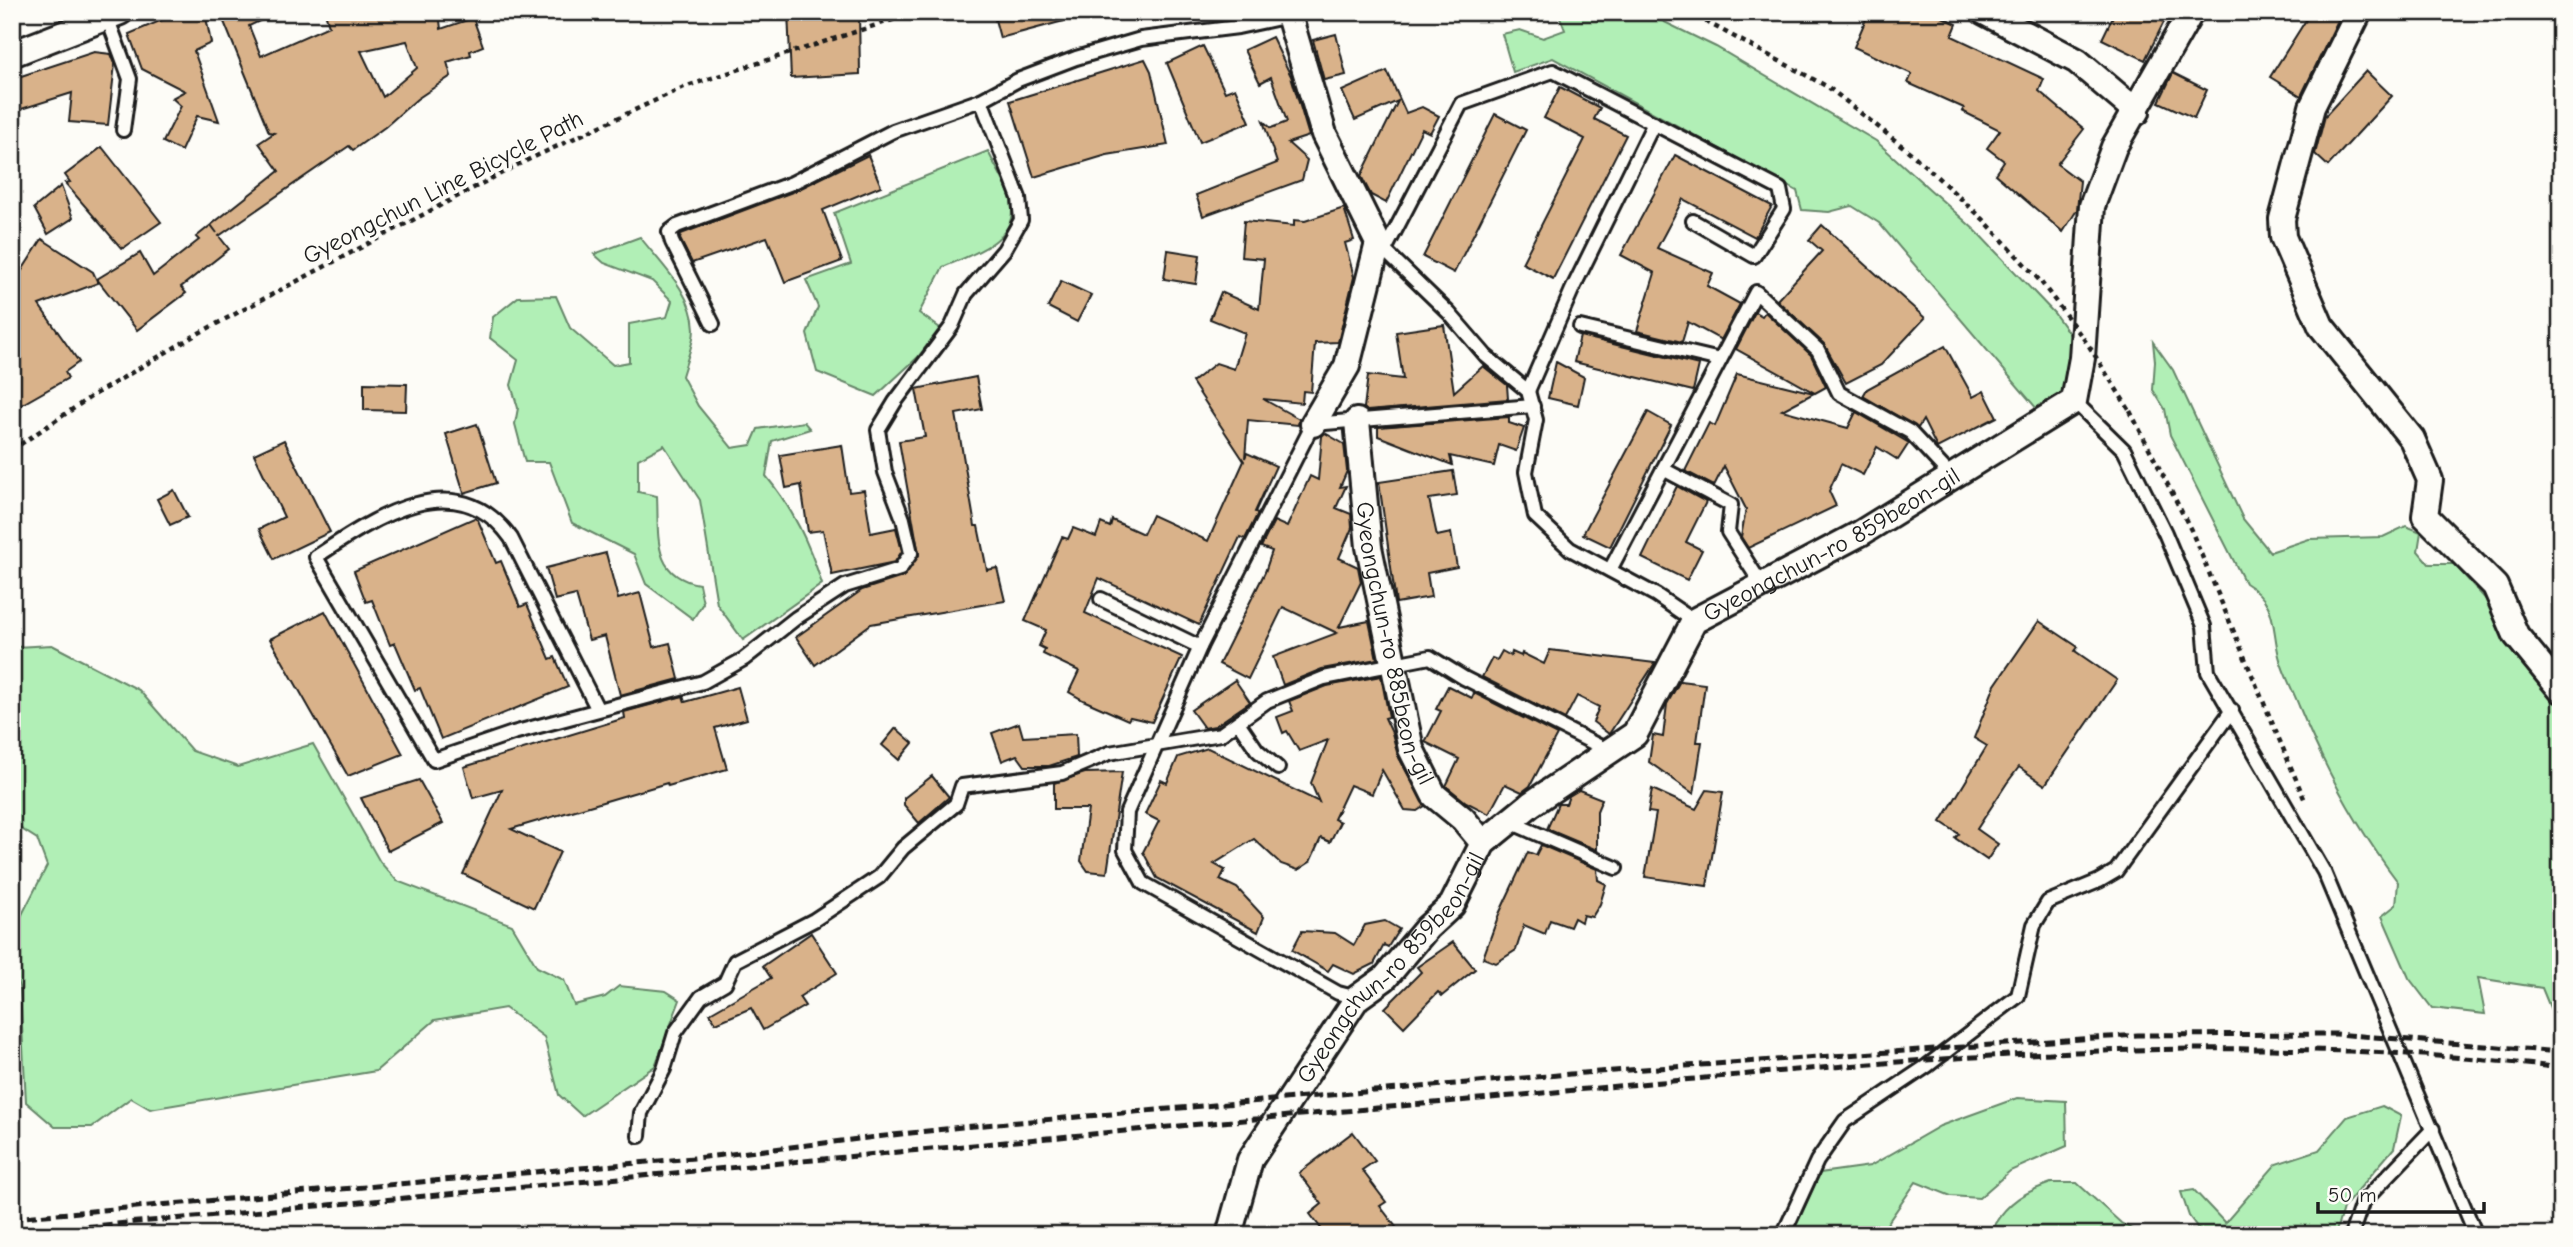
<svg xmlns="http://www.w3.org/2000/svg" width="2573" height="1247" viewBox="0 0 2573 1247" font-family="'Comic Neue',sans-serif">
	<rect width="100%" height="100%" fill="#fdfcf7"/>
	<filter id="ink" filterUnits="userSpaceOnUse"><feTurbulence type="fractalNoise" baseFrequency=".0143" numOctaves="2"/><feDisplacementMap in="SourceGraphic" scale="14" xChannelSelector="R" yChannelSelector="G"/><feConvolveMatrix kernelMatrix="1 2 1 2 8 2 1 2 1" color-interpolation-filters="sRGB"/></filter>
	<g filter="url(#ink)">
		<!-- green -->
		<g fill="#b1efb6" stroke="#668669" stroke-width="2">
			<polygon points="1558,12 1644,12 1716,47 1876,141 1976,231 2054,313 2078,346 2066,391 2037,409 1879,223 1852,206 1829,212 1802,210 1797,191 1553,58 1513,72 1502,34 1520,30 1543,38 1565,30"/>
			<path d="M988,151c7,16 20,34 23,50 9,40 -41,54 -68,66l-24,46 21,15 -22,29 -42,39 -59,-24 -10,-38 11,-27 -12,-27 45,-16 -17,-51z"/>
			<path d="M640,237c20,26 53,56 54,92 0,15 -8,32 -12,47l16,30 34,42 19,-3 7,-16 46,-7 6,7 -38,12 -6,35c27,33 43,67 56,108l-79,56 -26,-36 -17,-104 -36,-55 -26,14v33l19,4c2,38 -6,80 42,88l4,19 -10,16 -47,-35 -12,-30 -62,-31 -23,-61h-24l-10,-38 3,-16 -7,-23 7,-25 -28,-22 3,-21 25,-20 38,-1 14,32 43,37 16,-3v-38l38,-7 5,-16 -20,-20 -48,-18 -10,-9z"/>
			<path d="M2153,342l20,28 70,149 27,33 39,-13 74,-2 23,-11 15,6 -3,19 11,13h25l36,40 18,39 53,61v312l-8,-1 -11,-27 -64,-10 7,36 -53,-6 -23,-30 -27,-62 14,-11 2,-23c-41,-54 -73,-113 -99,-176 -6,-16 -16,-33 -20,-50 -8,-32 -1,-53 -34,-73l-75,-148 -5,-26 -12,-19 2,-29z"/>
			<polygon points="52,645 139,690 192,751 238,767 313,744 380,862 397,881 512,925 537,967 564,980 574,1005 605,997 619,986 666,991 680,1000 655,1066 582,1116 559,1095 544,1037 505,1008 435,1020 376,1071 150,1109 131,1098 92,1127 55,1127 26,1102 20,990 12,967 12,934 47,866 37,839 12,823 12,685 16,647"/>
			<polygon points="2017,1098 2066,1101 2067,1146 2010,1171 1979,1198 1951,1196 1916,1182 1887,1224 1891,1235 1792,1235 1820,1173 1870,1166 1940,1126"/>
			<polygon points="2382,1106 2401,1116 2394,1148 2343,1208 2335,1235 2203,1235 2189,1216 2181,1192 2194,1190 2225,1223 2276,1164 2319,1150 2347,1117"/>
			<path d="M2051,1183h26l44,40 21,12h-147l-1,-10c15,-24 31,-33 57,-42z"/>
		</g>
		<!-- building -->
		<g fill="#d9b28a" stroke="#1c1c1c" stroke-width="2" fill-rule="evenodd">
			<polygon points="181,12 205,12 211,43 194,51 219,121 197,116 181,151 163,142 181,106 172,98 185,91 142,69 129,34"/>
			<path d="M220,12h58l-29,14 12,30 68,-30 -4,-14h114l2,17 32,-11 10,28 -13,5 1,4 -24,7 4,14 -34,23 -32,28 -32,23 -4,-4 -130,90 10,13 -48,38 5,6 -49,37 -40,-51 43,-26 13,23 46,-36 -3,-3 15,-12 6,8 -6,-8 68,-54 -20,-28 15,-10 -5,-1zM407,41l10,27 -34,29 -22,-46z"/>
			<polygon points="788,12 859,12 860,74 791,78"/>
			<polygon points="993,12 1074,12 1075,18 1000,38"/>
			<polygon points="1869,12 1932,12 1957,24 1952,36 2044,79 2039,91 2084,129 2057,164 2080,181 2077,210 2063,232 1995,174 2004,161 1987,148 2000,130 1962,111 1964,108 1908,83 1912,74 1854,47"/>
			<polygon points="2115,12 2169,12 2145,60 2102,39"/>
			<polygon points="2311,12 2342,12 2301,96 2270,77"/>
			<polygon points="1336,34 1346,75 1324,80 1313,40"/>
			<polygon points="1272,37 1291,76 1309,136 1288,143 1307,160 1302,180 1203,216 1196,195 1277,163 1263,121 1271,128 1287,122 1271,77 1260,83 1244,50"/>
			<polygon points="1203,46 1225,92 1235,88 1250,122 1200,142 1167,63"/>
			<polygon points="94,52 111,54 115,64 108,125 69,122 72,93 12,112 12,79"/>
			<polygon points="1145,59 1151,71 1168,145 1107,155 1034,177 1010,101"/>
			<polygon points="1387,71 1406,113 1422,107 1439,116 1430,133 1422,129 1386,203 1371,195 1361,176 1398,101 1355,120 1342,91"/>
			<polygon points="2366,71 2392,96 2328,166 2315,154 2325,116"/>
			<polygon points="2173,73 2207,90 2194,118 2159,102"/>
			<polygon points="1560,87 1600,108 1594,119 1626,135 1553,279 1522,263 1585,139 1544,118"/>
			<polygon points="1495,114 1526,130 1454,273 1423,257"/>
			<polygon points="102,147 161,222 122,249 65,183 70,182 65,175"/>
			<polygon points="868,155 881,186 823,210 842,261 785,282 767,237 692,263 680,239 681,234 795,191"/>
			<polygon points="1675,155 1772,206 1755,237 1683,199 1657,248 1713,273 1707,286 1740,304 1721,340 1688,322 1682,342 1637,331 1655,273 1621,255"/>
			<polygon points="61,186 73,218 48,234 34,208"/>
			<polygon points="1344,208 1354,240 1345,243 1354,277 1338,342 1315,343 1311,392 1303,391 1302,403 1263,399 1299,419 1298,425 1248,420 1245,458 1247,453 1276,466 1255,512 1258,513 1245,539 1240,537 1199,625 1099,578 1085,613 1182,657 1152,722 1130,717 1128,720 1083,700 1069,692 1079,671 1043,654 1045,649 1039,646 1046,630 1025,621 1062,537 1068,539 1073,528 1096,537 1101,523 1110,527 1112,520 1143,534 1152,515 1208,541 1244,461 1192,382 1216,363 1234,369 1245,333 1210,319 1221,292 1259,309 1264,259 1241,257 1244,221 1294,226 1294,220 1305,221"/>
			<polygon points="1822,225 1925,318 1881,365 1846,383 1824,344 1777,300 1822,251 1809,240"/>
			<polygon points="42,239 93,272 98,283 39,305 79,362 65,372 68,378 19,406 12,395 12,286"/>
			<polygon points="1168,250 1200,255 1196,284 1164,279"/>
			<polygon points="1061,281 1091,295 1077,322 1048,307"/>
			<polygon points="1755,312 1762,316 1765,312 1811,355 1826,387 1815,393 1736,349"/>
			<polygon points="1444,325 1454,392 1483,366 1507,385 1508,399 1367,411 1364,408 1368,375 1403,379 1396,332"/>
			<polygon points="1580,336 1699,365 1693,391 1574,362"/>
			<polygon points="1945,346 1973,397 1984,391 1997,417 1937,448 1923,420 1918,428 1863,396 1867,389"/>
			<polygon points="1556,362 1584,377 1578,405 1548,398"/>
			<polygon points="1737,374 1814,393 1782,410 1848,428 1856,412 1909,443 1898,460 1877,447 1863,475 1841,464 1829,491 1836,506 1748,548 1741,537 1746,509 1724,466 1714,486 1685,471 1709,423 1715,426"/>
			<polygon points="976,377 982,409 956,414 975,526 978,526 987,570 997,568 1005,601 871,624 815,665 796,637 862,590 903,577 919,555 899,441 925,437 916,389"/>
			<polygon points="364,383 407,384 406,411 364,410"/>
			<polygon points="1648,412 1671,425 1610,547 1583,534"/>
			<polygon points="1509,417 1509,423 1524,428 1516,451 1499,445 1494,466 1450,456 1452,465 1378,436 1378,427"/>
			<polygon points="477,424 496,483 464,493 446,434"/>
			<polygon points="1325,433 1344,444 1347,471 1340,487 1346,486 1336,508 1351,514 1352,528 1339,558 1358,567 1361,582 1339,627 1369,621 1377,659 1322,669 1283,685 1273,657 1337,633 1283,607 1248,679 1219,664 1265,572 1272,551 1261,547 1274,521 1287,527 1310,476 1318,480 1322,436"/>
			<polygon points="284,440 330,532 274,559 259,529 284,517 254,454"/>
			<polygon points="842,445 849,492 864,490 871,533 896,528 902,551 895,562 832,575 823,530 808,532 801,485 786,488 780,455"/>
			<polygon points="1453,471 1457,495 1429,499 1437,536 1451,533 1457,567 1427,573 1431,597 1396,603 1379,482"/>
			<polygon points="1677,486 1706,502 1686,542 1702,550 1687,580 1642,558"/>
			<polygon points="174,490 188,517 170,525 157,499"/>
			<polygon points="474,518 478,520 496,563 501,561 520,607 527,604 550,659 555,657 568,687 441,739 420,688 415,690 395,643 390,645 372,600 366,602 354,571"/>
			<polygon points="606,553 618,599 640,593 654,647 670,643 679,679 620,695 605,636 589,640 576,595 555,600 546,568"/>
			<polygon points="325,611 403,754 348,776 270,639"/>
			<polygon points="2039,621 2078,647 2075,651 2117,680 2045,785 2019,767 2007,783 1977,829 1998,844 1987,860 1955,838 1959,834 1941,822 1987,746 1974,738 1995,685"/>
			<polygon points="1550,650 1655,663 1609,734 1593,722 1599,707 1577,696 1565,719 1482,677 1492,658 1497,660 1502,651 1511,656 1512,652 1521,656 1522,653 1544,664"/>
			<polygon points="1381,676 1389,717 1385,718 1392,733 1398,756 1425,806 1417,811 1405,810 1382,770 1372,794 1350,785 1334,819 1340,822 1330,842 1321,838 1310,862 1298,870 1281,864 1254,839 1214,864 1225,870 1220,880 1237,888 1264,917 1258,932 1157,878 1143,852 1159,821 1145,814 1161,780 1167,783 1178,757 1208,748 1319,802 1311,783 1328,740 1299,751 1287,731 1283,733 1277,717 1293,711 1289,701 1327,686"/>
			<polygon points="1235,680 1250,702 1215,726 1204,728 1191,710"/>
			<polygon points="1680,681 1705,684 1697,742 1702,742 1694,794 1649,762 1653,735 1663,737 1667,704"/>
			<polygon points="1448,686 1472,698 1474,693 1557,735 1530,786 1522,792 1505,784 1489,814 1466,802 1446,786 1459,759 1425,742 1441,711 1436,709"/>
			<polygon points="738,687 747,719 715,728 727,769 668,786 667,783 511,829 560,852 534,908 463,874 502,790 473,798 464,767 625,718 624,712 683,696 685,702"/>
			<polygon points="1019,723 1023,737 1076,734 1077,757 1049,766 1025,766 1017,755 1002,761 992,733"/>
			<polygon points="896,728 913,743 899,760 882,745"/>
			<polygon points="1122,772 1107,873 1088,871 1081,861 1088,809 1054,809 1054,783 1085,773"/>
			<polygon points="932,776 949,797 919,823 904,805 904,798"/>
			<polygon points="419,780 443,823 388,851 361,798"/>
			<polygon points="1652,789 1696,809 1707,790 1723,792 1707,886 1645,877 1656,813 1648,812"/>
			<polygon points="1579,790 1602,799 1597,811 1597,850 1547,829 1558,804 1566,804 1569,796"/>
			<polygon points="1541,845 1597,869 1598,880 1606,884 1600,904 1592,917 1583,915 1581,922 1574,918 1570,927 1550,920 1545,934 1524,925 1516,950 1496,963 1483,958 1499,914 1528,852 1536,855"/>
			<polygon points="1385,921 1399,929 1388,947 1384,945 1374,964 1354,974 1333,964 1328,971 1292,950 1302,931 1335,933 1354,945 1365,925"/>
			<polygon points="811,933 837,973 799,997 805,1006 763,1030 751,1008 716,1023 710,1013 771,978 763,966"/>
			<polygon points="1453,942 1475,969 1442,996 1438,992 1404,1027 1385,1008 1421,972 1417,967"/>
			<polygon points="1353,1132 1375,1161 1362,1170 1386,1202 1380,1206 1402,1235 1326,1235 1310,1214 1322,1204 1299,1173"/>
		</g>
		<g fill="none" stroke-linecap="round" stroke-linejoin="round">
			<!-- service casing -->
			<g stroke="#1c1c1c" stroke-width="18">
				<g id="service">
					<polyline points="107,17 130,79 123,130"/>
					<polyline points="1380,246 1449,313 1486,356 1528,391 1536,420 1526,472 1535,516 1570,549 1656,595 1694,621"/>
					<polyline points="1385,250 1461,104 1553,71 1780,189 1784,209 1754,256 1693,221"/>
					<polyline points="713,324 672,242 669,232 677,226 792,183 893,131 981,100 1018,80 1076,58 1141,39 1238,27 1289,16"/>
					<polyline points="1580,327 1720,360"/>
					<polyline points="1528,391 1572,290 1654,123"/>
					<polyline points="2074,401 2124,450 2165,533 2204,626 2208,672 2324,872 2476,1235"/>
					<polyline points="1663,469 1731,505 1728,532 1762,585"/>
					<polyline points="1610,570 1756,292 1818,350 1839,393 1910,432 1952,477"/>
					<polyline points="1101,599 1200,647"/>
					<path d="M597,708l-86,-170c-54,-75 -136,-21 -195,19l118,203 79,-27 190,-51 41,-23 52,-41 49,-32 55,-17 11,-16 -8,-34 -18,-47 -7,-42 17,-28 57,-76 14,-32 38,-44 17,-30 -2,-22 -38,-98"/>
					<polyline points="1238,722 1257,750 1278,768"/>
					<polyline points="1510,822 1616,868"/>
					<polyline points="1357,998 1338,993 1143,883 1125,850 1127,812 1200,647 1313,424 1533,406"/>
					<polyline points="639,1136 641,1113 664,1069 675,1033 701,997 725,983 735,961 814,920 879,877 903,848 956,804 962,786 1062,773 1109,753 1221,734 1267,701 1324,678 1430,657 1464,678 1609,751"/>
					<polyline points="1783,1235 1817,1161 1845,1121 1927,1066 2018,996 2034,925 2048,902 2099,881 2116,871 2232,710"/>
					<polyline points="2351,1235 2362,1203 2433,1129"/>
				</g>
			</g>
			<!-- minor casing -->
			<g stroke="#1c1c1c" stroke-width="30">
				<g id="minor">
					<polyline points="1288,12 1324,134 1378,243 1347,366 1313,424"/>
					<polyline points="1984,12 2077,61 2137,112"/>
					<polyline points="2359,12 2312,107 2282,219 2283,237 2321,326 2412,439 2430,480 2425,516 2495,586 2516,635 2561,690"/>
					<polyline points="12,54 120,12"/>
					<path id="s1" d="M1357,421l12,126 42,202 23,46 29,24 20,24"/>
					<path id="s2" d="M1229,1235l21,-75 107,-162 28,-20 42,-50 25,-23 31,-62 48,-39 104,-70 59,-113 167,-88 213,-132 8,-43 10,-152 22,-59 77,-135"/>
				</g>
			</g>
			<!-- path -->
			<g stroke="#1c1c1c" stroke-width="4.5" stroke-dasharray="5 5" stroke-linecap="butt">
				<polyline points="1688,12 1828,87 1911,153 1983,219 2041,282"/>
				<polyline points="2130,411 2191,530 2306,803"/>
				<polyline points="12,450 92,396 199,333 517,165 684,87 917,12"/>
			</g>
			<!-- service -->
			<use href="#service" stroke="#fdfcf7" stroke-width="12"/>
			<!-- minor -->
			<use href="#minor" stroke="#fdfcf7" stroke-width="24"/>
			<!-- rail -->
			<g stroke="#1c1c1c" stroke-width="5" stroke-dasharray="10 5" stroke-linecap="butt">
				<polyline points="12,1218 705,1157 962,1127 1570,1074 2138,1035 2336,1034 2561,1052"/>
				<path d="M12,1233c478,-41 956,-89 1434,-131 369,-33 744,-80 1115,-34"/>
			</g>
			<!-- path-bridge -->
			<polyline stroke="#1c1c1c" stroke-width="4.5" stroke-dasharray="5 5" stroke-linecap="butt" points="2041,282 2089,346 2130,411"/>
		</g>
	</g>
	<g text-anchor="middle" stroke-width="7" stroke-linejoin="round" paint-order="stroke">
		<!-- street labels -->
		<g font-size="24" fill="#1c1c1c" stroke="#fdfcf7">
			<text transform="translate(443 187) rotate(-27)" y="8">Gyeongchun Line Bicycle Path</text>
			<text dy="8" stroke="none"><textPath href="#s2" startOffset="947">Gyeongchun-ro 859beon-gil</textPath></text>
			<text dy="8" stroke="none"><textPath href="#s1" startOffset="226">Gyeongchun-ro 885beon-gil</textPath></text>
			<text dy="8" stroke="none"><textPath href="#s2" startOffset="318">Gyeongchun-ro 859beon-gil</textPath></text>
		</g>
	</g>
	<!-- margin -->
	<rect width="2573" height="1247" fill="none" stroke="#fdfcf7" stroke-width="42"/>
	<rect x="21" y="21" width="2531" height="1205" fill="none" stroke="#1c1c1c" stroke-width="2.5" filter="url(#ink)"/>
	<!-- scale -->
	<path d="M2318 1202v10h166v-10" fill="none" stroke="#1c1c1c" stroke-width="3.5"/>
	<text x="2328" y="1202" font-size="21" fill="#1c1c1c" stroke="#fdfcf7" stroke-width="5" paint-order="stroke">50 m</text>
</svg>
